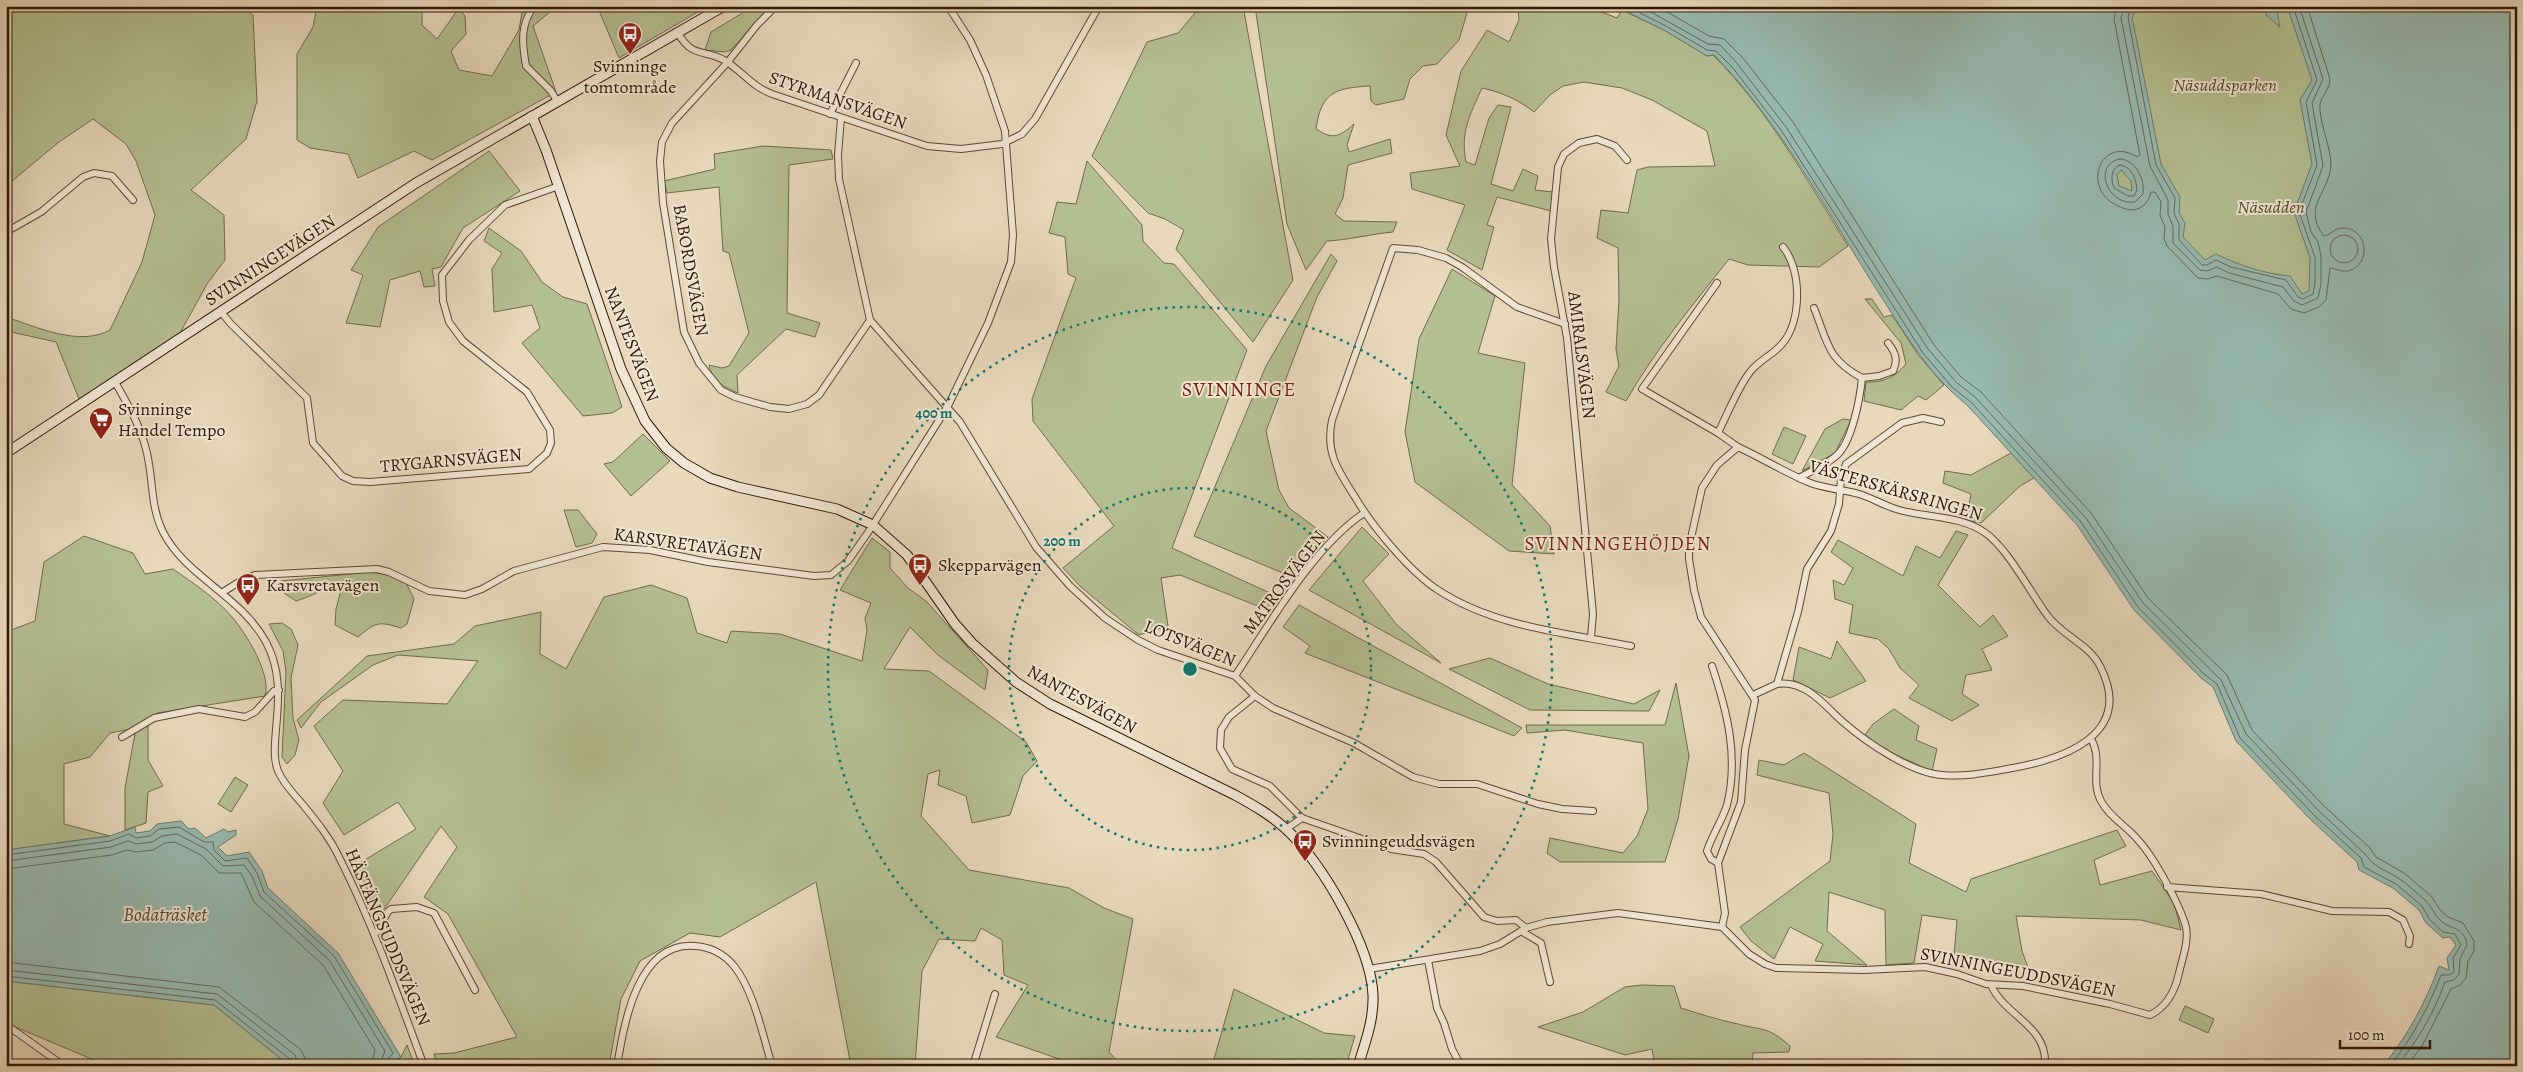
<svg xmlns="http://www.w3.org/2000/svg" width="2523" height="1072" viewBox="0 0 2523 1072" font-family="Alegreya,serif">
	<rect width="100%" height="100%" fill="#e8d9bc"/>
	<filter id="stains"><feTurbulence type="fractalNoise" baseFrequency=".004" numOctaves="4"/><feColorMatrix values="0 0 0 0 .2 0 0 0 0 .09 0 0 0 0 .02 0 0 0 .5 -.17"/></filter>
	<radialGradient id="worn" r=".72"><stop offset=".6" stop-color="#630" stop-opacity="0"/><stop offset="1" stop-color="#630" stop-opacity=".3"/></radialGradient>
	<!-- green -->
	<g fill="#b4bf92" stroke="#726b4c">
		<path d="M6,6h234l13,9 4,86 -11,38 -55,51 33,25 1,45 -18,24 -28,51 -100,64 -23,-57 -45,-10 -5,1v-16c31,10 73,30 104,13l32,-68 13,-47 -19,-54 -10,-17 -33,-25 -34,23 -53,44z"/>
		<polygon points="317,6 422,6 422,25 437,39 459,8 465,16 466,34 451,51 459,70 492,76 519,30 523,6 557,6 533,26 556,92 432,160 414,151 358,178 348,154 310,148 297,140 297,54 313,27"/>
		<polygon points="597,6 708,6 619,58"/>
		<polygon points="754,6 771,6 731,50 725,52 705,50 711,32"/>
		<polygon points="1201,6 1243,6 1293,280 1253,342 1176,249 1184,230 1165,219 1148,213 1092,156 1147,42 1178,33"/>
		<path d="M1255,6h214l-10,34 -22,24 -14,2 -13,13 -6,20 -28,6 -5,-4 -1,-15c-35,2 -49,6 -54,43 17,11 23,8 38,-5l-7,21 2,7 41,-13 2,14 -44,12 -5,33 -8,16 9,7 53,1 -4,10c-22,2 -44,8 -66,9l-21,29 -19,-46z"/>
		<path d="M1518,6h68l31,12 5,-8 42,20 43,26 6,-1c55,55 94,125 135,191l-29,21 -71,-2 -19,-6c-36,46 -74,91 -103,142l-20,-9 13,-26 -3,-17 3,-49 -1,-52 -21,-10 4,-28 27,3 9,-43 11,-3 67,-1 -8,-35 -55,-31 -30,-12 -38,-6 -21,4 -13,9 -16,17c-15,-12 -33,-20 -52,-24 -12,27 -22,44 -16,74l9,3 14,-47 9,-13 13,2 -20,77 22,7 10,-22 15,7 -3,14 18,2 -2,19 -54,-14 -10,28 7,2 -12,43 -35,-20 18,-45 -53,-16 -2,-16 50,-7 -14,-31 15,-64 26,-41 22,12 10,-22z"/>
		<polygon points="1864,6 2426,6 2511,525"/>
		<path d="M763,146l68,4 2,9 -44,6 -2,148 33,10 -5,14 -29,-8 -49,46 1,18c-13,-5 -27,-13 -29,-28l13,3 7,-2 20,-33 -20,-80 -6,-2 -4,-64 -52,6 -3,-12 51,-12 -1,-15z"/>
		<polygon points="489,151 520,191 463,228 441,267 432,269 435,286 424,287 420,271 390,280 380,327 346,323 363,275 351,270 378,227"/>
		<polygon points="1087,161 1142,225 1143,241 1164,263 1174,264 1247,350 1172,548 1283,599 1275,613 1180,575 1161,578 1168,626 1139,635 1081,587 1063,568 1114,526 1033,421 1032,399 1076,278 1068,274 1065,237 1049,233 1057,202 1076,204"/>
		<polygon points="489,228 521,251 542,282 563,297 587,304 622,407 612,413 583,416 522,343 540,328 532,305 494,312 492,269 502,253 484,241"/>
		<polygon points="1331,254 1337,261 1317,297 1266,431 1279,490 1289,508 1328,537 1290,576 1194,536 1266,366"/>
		<polygon points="1452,269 1495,296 1478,353 1525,363 1512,485 1550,526 1554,554 1509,551 1415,482 1405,432 1419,339"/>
		<path d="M1865,299h7l12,18 8,-2 27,41 25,29 -18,15 -8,-4 -17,14 -37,-9 2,-19c18,0 28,-4 40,-18l-5,-21z"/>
		<polygon points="1843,419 1851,420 1835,453 1802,471 1825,429"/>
		<polygon points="1784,427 1806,436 1793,464 1772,454"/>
		<polygon points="643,434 670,461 631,496 604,464 613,462"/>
		<polygon points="2011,453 2034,478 2020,486 1981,523 1966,520 1971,494 1943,483 1945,471 1971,475"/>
		<polygon points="564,510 578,510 597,534 592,543 576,547"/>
		<polygon points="1362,527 1389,554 1363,581 1396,624 1441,663 1309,590"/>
		<polygon points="1956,531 1968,535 1938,585 1980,627 1993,615 2008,636 1982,649 1992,670 1966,675 1962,694 1979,705 1952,721 1909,698 1919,685 1900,668 1889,649 1878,639 1849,633 1853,605 1835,599 1833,580 1844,585 1853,568 1831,552 1838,540 1903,576 1916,546 1940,558"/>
		<path d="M84,536l49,17 12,21 28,-5c20,14 43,29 59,48 14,16 40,58 33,79l-108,17 -9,10v37l15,26 -15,6 -2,31 -21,7v-42l11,-60 -26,5 -20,24 -26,7v60l46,12 -104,14v-218l29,-11 9,-59z"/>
		<polygon points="872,538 890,552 890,568 908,588 926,601 988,670 985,690 938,655 910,627 884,669 929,671 1026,742 1037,761 1023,776 1010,815 972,823 966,796 938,785 940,770 928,774 921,816 969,870 1069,888 1104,908 1133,919 1109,1052 1122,1066 1079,1066 996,1037 1028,985 1004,975 1002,940 981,928 975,941 939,939 922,971 915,1066 851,1066 816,882 720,937 690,933 640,961 621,999 610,1060 586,1066 437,1066 434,1054 454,1053 517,1037 448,914 424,897 457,847 441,826 378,918 358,864 416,829 398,802 344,835 323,803 343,771 314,726 343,700 447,704 478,661 398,655 373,665 321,702 301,728 297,720 367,656 454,644 475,626 541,612 540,654 566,669 604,597 651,585 687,598 697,633 727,643 731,631 780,634 862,661 867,630 865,618 871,603 840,590"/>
		<path d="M370,572l19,3 17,8 8,16 -7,25 -6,4c-23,-7 -25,-6 -43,9l-23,-12 1,-16 7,-26c-17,4 -30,13 -47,18l-12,-8 -3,-12z"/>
		<polygon points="1299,605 1522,728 1514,736 1305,653 1310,646 1283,627"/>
		<polygon points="282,623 291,629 298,645 291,678 293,718 299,740 295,755 287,764 282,757 286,671 283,651 269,624"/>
		<polygon points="1837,641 1866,681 1830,698 1793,680 1799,647 1831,659"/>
		<polygon points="1490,658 1548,684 1634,704 1660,690 1649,711 1530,710 1449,669"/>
		<polygon points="1676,683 1689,756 1678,819 1665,862 1560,862 1547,853 1550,838 1623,853 1637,836 1648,809 1643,743 1565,730 1527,733 1526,725 1665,725"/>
		<polygon points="1894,709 1919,726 1916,740 1937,749 1932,771 1887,751 1865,735 1873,724"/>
		<polygon points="1804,753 1916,824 1909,863 1966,892 1971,879 2117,830 2126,846 2094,860 2100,885 2152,871 2174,903 2181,930 2141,920 2016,916 2022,951 2029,970 1954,956 1957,920 1922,915 1914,963 1886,965 1885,910 1829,892 1827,931 1867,965 1815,961 1823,944 1790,927 1774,959 1751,941 1740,927 1830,861 1833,834 1829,793 1757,775 1759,760 1784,765"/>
		<polygon points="235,777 248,785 231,812 218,804"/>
		<polygon points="6,981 214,1005 290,1066 183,1066 171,1061 108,1066 6,1023"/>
		<path d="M1641,985l33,1 7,22c19,6 38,12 57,16 26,7 29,2 52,22l-1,6 -36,1 -1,13h-97l-3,-17 -27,6 -87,-28 45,-15 42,-25z"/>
		<polygon points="1234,989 1324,1033 1355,1036 1346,1066 1212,1066"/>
		<polygon points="2185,1006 2214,1019 2208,1033 2179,1020"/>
		<polygon points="407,1045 415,1066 387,1066 401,1057"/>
	</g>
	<!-- water -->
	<g fill="#97bab1" stroke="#6e796d" fill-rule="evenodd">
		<path d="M1615,6h523l-6,11 29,147 19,33 -1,16 6,10 -2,14 22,23 11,-6c22,11 49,20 74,22l12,18 7,-3 1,-33 -16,-46 18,-48 -12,-64 12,-20 -25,-74h230v1060h-134c25,-31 42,-62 56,-100l10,4 -2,-12 9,-13 -6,-8 -7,1 -17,-15 -7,-13 -26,-22 -34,-18 -2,-8 -47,-43 -74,-78 -23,-54 -12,-9 -67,-68 -57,-85 -110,-120c-38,-30 -61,-70 -87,-110 -52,-81 -98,-171 -166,-240l-7,1 -43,-26zM2121,170l10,11 1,10 -13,-5 -2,-11z"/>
		<polygon points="2262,6 2276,6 2280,27 2267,16"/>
		<polygon points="181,821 189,829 195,828 206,838 224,829 228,832 236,830 236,835 218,847 227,856 249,852 262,871 268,888 338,953 401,1057 387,1066 290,1066 214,1005 6,981 6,850 110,836 135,827 136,833 150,831 157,824"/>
	</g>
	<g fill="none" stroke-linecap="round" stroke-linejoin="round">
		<!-- shore -->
		<g stroke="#64685c" stroke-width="1">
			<path d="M1626,6l40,20 41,24 9,1 16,16 49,63 142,223 29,34 19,15 110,120 57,85 66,67 13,10 23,54 74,77 47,43 3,9 32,17 26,22 8,14 13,12 12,2 6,11 -8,13 1,14 -5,3h-8c-13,34 -29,63 -51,91"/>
			<path d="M1640,6l68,38 12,1 16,17 50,65 142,222 28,33 19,15 111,121 57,85 78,77 25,54 72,76 47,44c11,15 18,14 33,24 10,6 18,15 27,22 7,6 9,15 16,21 10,9 23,5 26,24l-7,14 -1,15 -5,6 -9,2c-11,31 -27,58 -48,84"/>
			<polyline points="1657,6 1709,36 1724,39 1743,58 1793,122 1934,345 1961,377 1981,392 2091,513 2148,598 2227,675 2252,730 2323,805 2370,848 2376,857 2404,873 2431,896 2441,911 2448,917 2463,923 2474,941 2474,951 2468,961 2466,978 2460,985 2451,989 2422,1046 2407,1066"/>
			<path d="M2117,6l-3,13 26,136 -3,2c-36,-23 -57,32 -19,49 5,2 9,4 15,4 10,-1 16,-9 18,-18h4l6,10 -1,13 5,12 -1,12 3,7 31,32 9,1 10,-3 61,18 13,15 13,4 15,-6 7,-7 4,-32c5,0 11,4 18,3 24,-6 20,-42 -4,-43 -9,-1 -13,7 -20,8 -23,-29 6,-43 7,-72 0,-16 -13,-46 -11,-60 2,-9 10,-15 10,-25l-23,-73"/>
			<polyline points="2125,6 2121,18 2150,166 2168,200 2168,214 2173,226 2173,243 2200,270 2207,271 2217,267 2229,273 2283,287 2294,301 2302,305 2318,298 2321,284 2321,256 2318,242 2311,232 2306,212 2323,166 2312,103 2323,79 2299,6"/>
			<polyline points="2132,6 2128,17 2156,165 2175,198 2174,213 2179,224 2179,240 2202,265 2207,265 2216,260 2231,267 2286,280 2298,297 2303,299 2313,294 2315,283 2315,257 2299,212 2317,165 2306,102 2317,80 2293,6"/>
			<path d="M2120,159c16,1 25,20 23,35l-8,8c-28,4 -43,-38 -15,-43z"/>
			<path d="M2120,165c13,2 16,15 17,25l-3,6h-6l-14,-8c-3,-8 -4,-19 6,-23z"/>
			<circle cx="2344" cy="249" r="14"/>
			<polyline points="6,855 110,841 129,834 136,838 150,836 159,829 179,827 204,842 213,842 214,850 225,861 247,858 257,873 264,892 334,956 393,1053 386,1061 385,1066"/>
			<polyline points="6,861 111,847 128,841 136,844 152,842 162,836 177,834 206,849 223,866 244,865 252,876 260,896 329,960 385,1051 379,1066"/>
			<polyline points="6,869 112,855 127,850 136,852 153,850 165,843 175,842 201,855 219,873 241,873 254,902 323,965 375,1050 371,1066"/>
			<polyline points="6,962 219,987 300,1049 305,1058 307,1066"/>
			<polyline points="6,970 217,994 295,1055 299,1066"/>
			<polyline points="6,976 215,1000 291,1060 293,1066"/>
		</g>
		<!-- street casing -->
		<g stroke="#5f4834" stroke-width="8">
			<g id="street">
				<polyline points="446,6 451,6"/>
				<path d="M534,6c-14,19 -12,37 -8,60l25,25 6,10"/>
				<polyline points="776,6 757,25 727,63 672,123 662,142 660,161 663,203 684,332 699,363 721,390 735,397 770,407 789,409 807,404 819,395 870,320"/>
				<path d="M678,33c14,25 25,16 46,27 18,11 27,26 48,34l155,52 34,3 41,-5 20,-10 13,-15 64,-113"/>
				<polyline points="830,114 856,63"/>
				<polyline points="841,118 838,155 839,179 870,320 960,422 1036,547 1070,586 1105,618 1138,640 1158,650 1235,676 1255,696 1273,708 1354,743 1413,777 1439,784 1477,784 1538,804 1562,809 1593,811"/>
				<polyline points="6,232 41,212 83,177 94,173 112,176 133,200"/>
				<polyline points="1717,283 1642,389 1718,433 1738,447"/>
				<path d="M1814,308c14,35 13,51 48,70"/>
				<polyline points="221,312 231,324 307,398 313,443 329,461 342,476 353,481 370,482 529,469 547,453 551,443 550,430 527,392 463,341 449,322 443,301 442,275 469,240 505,205 559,186"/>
				<path d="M1565,324l-48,-17 -55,-40 -16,-9 -28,-8 -25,-2 -61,172c-7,33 6,50 23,77 17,29 55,75 83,93 56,37 129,43 193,56"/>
				<path d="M115,382c15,26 30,52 34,82 4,24 3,46 14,68 23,45 77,63 103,110 15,28 13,56 10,87 -1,14 -3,29 2,42 6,14 17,24 26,35 13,16 26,32 35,51 34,67 59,139 85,209"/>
				<path d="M1718,433c10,-20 19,-44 32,-61 9,-12 23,-17 32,-28 20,-23 20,-74 1,-97"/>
				<path d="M1799,478c12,-7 27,-13 37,-22 16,-13 24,-58 26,-78l17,-2 14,-5c5,-11 3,-18 -5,-28"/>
				<polyline points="223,592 239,582 255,575 377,569 389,572 429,591 465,595 482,589 514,571 603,547 650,550 708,562 814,576 831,575 848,561 869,531 948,406 988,323 1011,262 1013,235 1005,131 986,75 970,40 948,6"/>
				<polyline points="1591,637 1593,614 1567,338 1554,267 1551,239 1558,167 1564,154 1579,143 1597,139 1615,146 1627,160"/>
				<path d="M1712,666c15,45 27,91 15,139 -5,16 -15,30 -20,46l4,8 7,4"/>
				<path d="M1235,676c34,-51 78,-129 129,-163"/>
				<polyline points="1753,695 1777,684 1798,612 1807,569 1831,531 1839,504 1841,478 1846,464 1902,423 1923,418 1941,422"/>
				<polyline points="1255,696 1229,717 1221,730 1220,748 1232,769 1270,786 1302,818 1391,849 1424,854 1436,862 1484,917 1497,921 1516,920 1526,928"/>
				<polyline points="122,737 154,718 199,709 245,717 255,712 274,691 279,690"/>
				<polyline points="1286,829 1302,818"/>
				<polyline points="2167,887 2261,894 2332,911 2389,912 2403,920 2410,936 2409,944"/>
				<path d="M1722,927l3,-14 -7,-50 23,-61 4,-52 10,-50 -54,-83 -7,-27 -5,-31v-12l13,-59 15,-23 21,-18c24,11 46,25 70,35 16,7 35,7 51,12 13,4 24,11 37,15 28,9 63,6 88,23 23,15 46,60 63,83 14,20 42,29 53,51 36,70 -39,94 -93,103 -22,4 -42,8 -65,6 -31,-2 -76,-33 -99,-53 -18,-16 -38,-43 -66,-38"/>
				<polyline points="1521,931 1541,943 1550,982"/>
				<path d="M374,934c11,-6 8,-19 17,-25l26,-2 17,6 41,77"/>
				<polyline points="1428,960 1437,1008 1444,1023 1452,1049 1461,1066"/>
				<path d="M1369,969l111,-18 20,-7 26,-16 21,-6 71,-9 104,14 27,27 16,10 11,4 88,2 61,-3 32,7 29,10 37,2 87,18 40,11c17,-8 25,-24 29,-42 3,-14 10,-31 7,-46 -6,-22 -32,-70 -48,-87 -11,-14 -28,-22 -37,-39 -11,-20 2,-42 -10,-62"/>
				<path d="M1991,985c14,32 57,40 54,81"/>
				<polyline points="12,1029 57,1061 60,1066"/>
				<path d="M617,1066c7,-41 20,-125 78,-120 15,1 29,8 39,20 20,25 29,70 38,100"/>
				<polyline points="973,1066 995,994"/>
			</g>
		</g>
		<!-- secondary casing -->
		<g stroke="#311707" stroke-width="11">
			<g id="secondary">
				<path d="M532,116l14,34 75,219 24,52 21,27 18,15 26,15 28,9 99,22 36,16 34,30 48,69 17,19 44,39 34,22 185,91c18,10 36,20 51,34 36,33 85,118 87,166 1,25 -8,48 -15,71"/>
				<polyline points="6,453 416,183 724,6"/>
			</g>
		</g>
		<!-- street -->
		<use href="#street" stroke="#f0e6d3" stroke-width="6"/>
		<!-- secondary -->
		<use href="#secondary" stroke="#f0e6d3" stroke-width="9"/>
	</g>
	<!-- distance rings -->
	<g fill="none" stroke="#0f766e" stroke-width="2.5" stroke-dasharray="2.5 5">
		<circle cx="1190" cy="669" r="181"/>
		<circle cx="1190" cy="669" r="362"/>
	</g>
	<!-- icons -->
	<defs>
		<g id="bus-pin" transform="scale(1.25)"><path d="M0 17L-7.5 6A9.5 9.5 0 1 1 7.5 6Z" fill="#8f2418" stroke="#f0e6d3"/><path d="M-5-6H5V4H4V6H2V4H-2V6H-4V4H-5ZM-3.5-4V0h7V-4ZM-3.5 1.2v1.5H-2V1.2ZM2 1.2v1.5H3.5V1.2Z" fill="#fff"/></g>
		<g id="supermarket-pin" transform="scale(1.25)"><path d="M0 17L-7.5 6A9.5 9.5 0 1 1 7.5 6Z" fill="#8f2418" stroke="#f0e6d3"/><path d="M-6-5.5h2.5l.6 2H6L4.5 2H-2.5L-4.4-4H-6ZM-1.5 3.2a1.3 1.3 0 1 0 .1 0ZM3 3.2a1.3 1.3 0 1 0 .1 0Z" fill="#fff"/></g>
	</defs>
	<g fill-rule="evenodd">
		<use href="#bus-pin" x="630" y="34"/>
		<use href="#supermarket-pin" x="101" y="419"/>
		<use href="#bus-pin" x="920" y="565"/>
		<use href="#bus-pin" x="248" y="585"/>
		<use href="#bus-pin" x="1305" y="841"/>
	</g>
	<g text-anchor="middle" stroke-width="4" stroke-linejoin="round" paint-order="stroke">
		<!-- poi labels -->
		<g font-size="18" fill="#311707" stroke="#f0e6d3" text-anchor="start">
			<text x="630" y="72" text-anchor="middle">Svinninge<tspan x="630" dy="21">tomtområde</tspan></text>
			<text x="118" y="415">Svinninge<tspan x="118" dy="21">Handel Tempo</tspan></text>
			<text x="938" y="571">Skepparvägen</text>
			<text x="266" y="591">Karsvretavägen</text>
			<text x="1322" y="847">Svinningeuddsvägen</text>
		</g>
		<!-- park labels -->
		<g font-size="18" font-style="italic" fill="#584931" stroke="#f0e6d3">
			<text x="2225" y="91">Näsuddsparken</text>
			<text x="2271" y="213">Näsudden</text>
		</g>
		<!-- street labels -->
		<g font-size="18" fill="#311707" stroke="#f0e6d3">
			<text transform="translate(838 100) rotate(19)" y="6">STYRMANSVÄGEN</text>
			<text transform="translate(270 260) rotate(-33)" y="6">SVINNINGEVÄGEN</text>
			<text transform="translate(691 270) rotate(80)" y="6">BABORDSVÄGEN</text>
			<text transform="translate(632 344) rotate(69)" y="6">NANTESVÄGEN</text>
			<text transform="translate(1582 355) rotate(83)" y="6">AMIRALSVÄGEN</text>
			<text transform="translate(451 460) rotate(-5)" y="6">TRYGARNSVÄGEN</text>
			<text transform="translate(1896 490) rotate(16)" y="6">VÄSTERSKÄRSRINGEN</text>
			<text transform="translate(688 544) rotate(8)" y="6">KARSVRETAVÄGEN</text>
			<text transform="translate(1284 582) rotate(-53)" y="6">MATROSVÄGEN</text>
			<text transform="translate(1190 643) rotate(22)" y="6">LOTSVÄGEN</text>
			<text transform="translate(1082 699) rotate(29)" y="6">NANTESVÄGEN</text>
			<text transform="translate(388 937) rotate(67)" y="6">HÄSTÄNGSUDDSVÄGEN</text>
			<text transform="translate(2018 972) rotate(11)" y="6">SVINNINGEUDDSVÄGEN</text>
		</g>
		<!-- neighbourhood labels -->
		<g font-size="19" letter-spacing="1" fill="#7a1f14" stroke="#f0e6d3">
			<text x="1618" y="550">SVINNINGEHÖJDEN</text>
		</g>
		<!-- water labels -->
		<g font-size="19" font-style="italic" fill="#50483a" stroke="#f0e6d3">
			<text x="165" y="921">Bodaträsket</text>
		</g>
		<!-- quarter labels -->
		<g font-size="20" letter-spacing="1" fill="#7a1f14" stroke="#f0e6d3">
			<text x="1239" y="396">SVINNINGE</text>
		</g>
	</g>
	<circle cx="1190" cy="669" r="8" fill="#0f766e" stroke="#f0e6d3" stroke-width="2.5"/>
	<g font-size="15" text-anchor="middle" font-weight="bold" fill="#0f766e" stroke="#f0e6d3" stroke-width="4" stroke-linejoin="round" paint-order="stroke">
		<text x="934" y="418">400 m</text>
		<text x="1062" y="546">200 m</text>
	</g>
	<!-- margin -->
	<rect width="2523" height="1072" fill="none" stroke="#e8d9bc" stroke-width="25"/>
	<rect x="8" y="8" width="2508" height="1057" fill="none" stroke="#311707" stroke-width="2.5"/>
	<rect x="12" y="12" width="2498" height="1047" fill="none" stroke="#311707"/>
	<!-- scale -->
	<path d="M2340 1040v8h90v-8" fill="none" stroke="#311707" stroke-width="2.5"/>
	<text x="2348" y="1040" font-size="15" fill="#311707" stroke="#f0e6d3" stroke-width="4" paint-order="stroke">100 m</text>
	<rect width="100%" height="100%" filter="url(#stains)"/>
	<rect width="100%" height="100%" fill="url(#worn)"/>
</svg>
